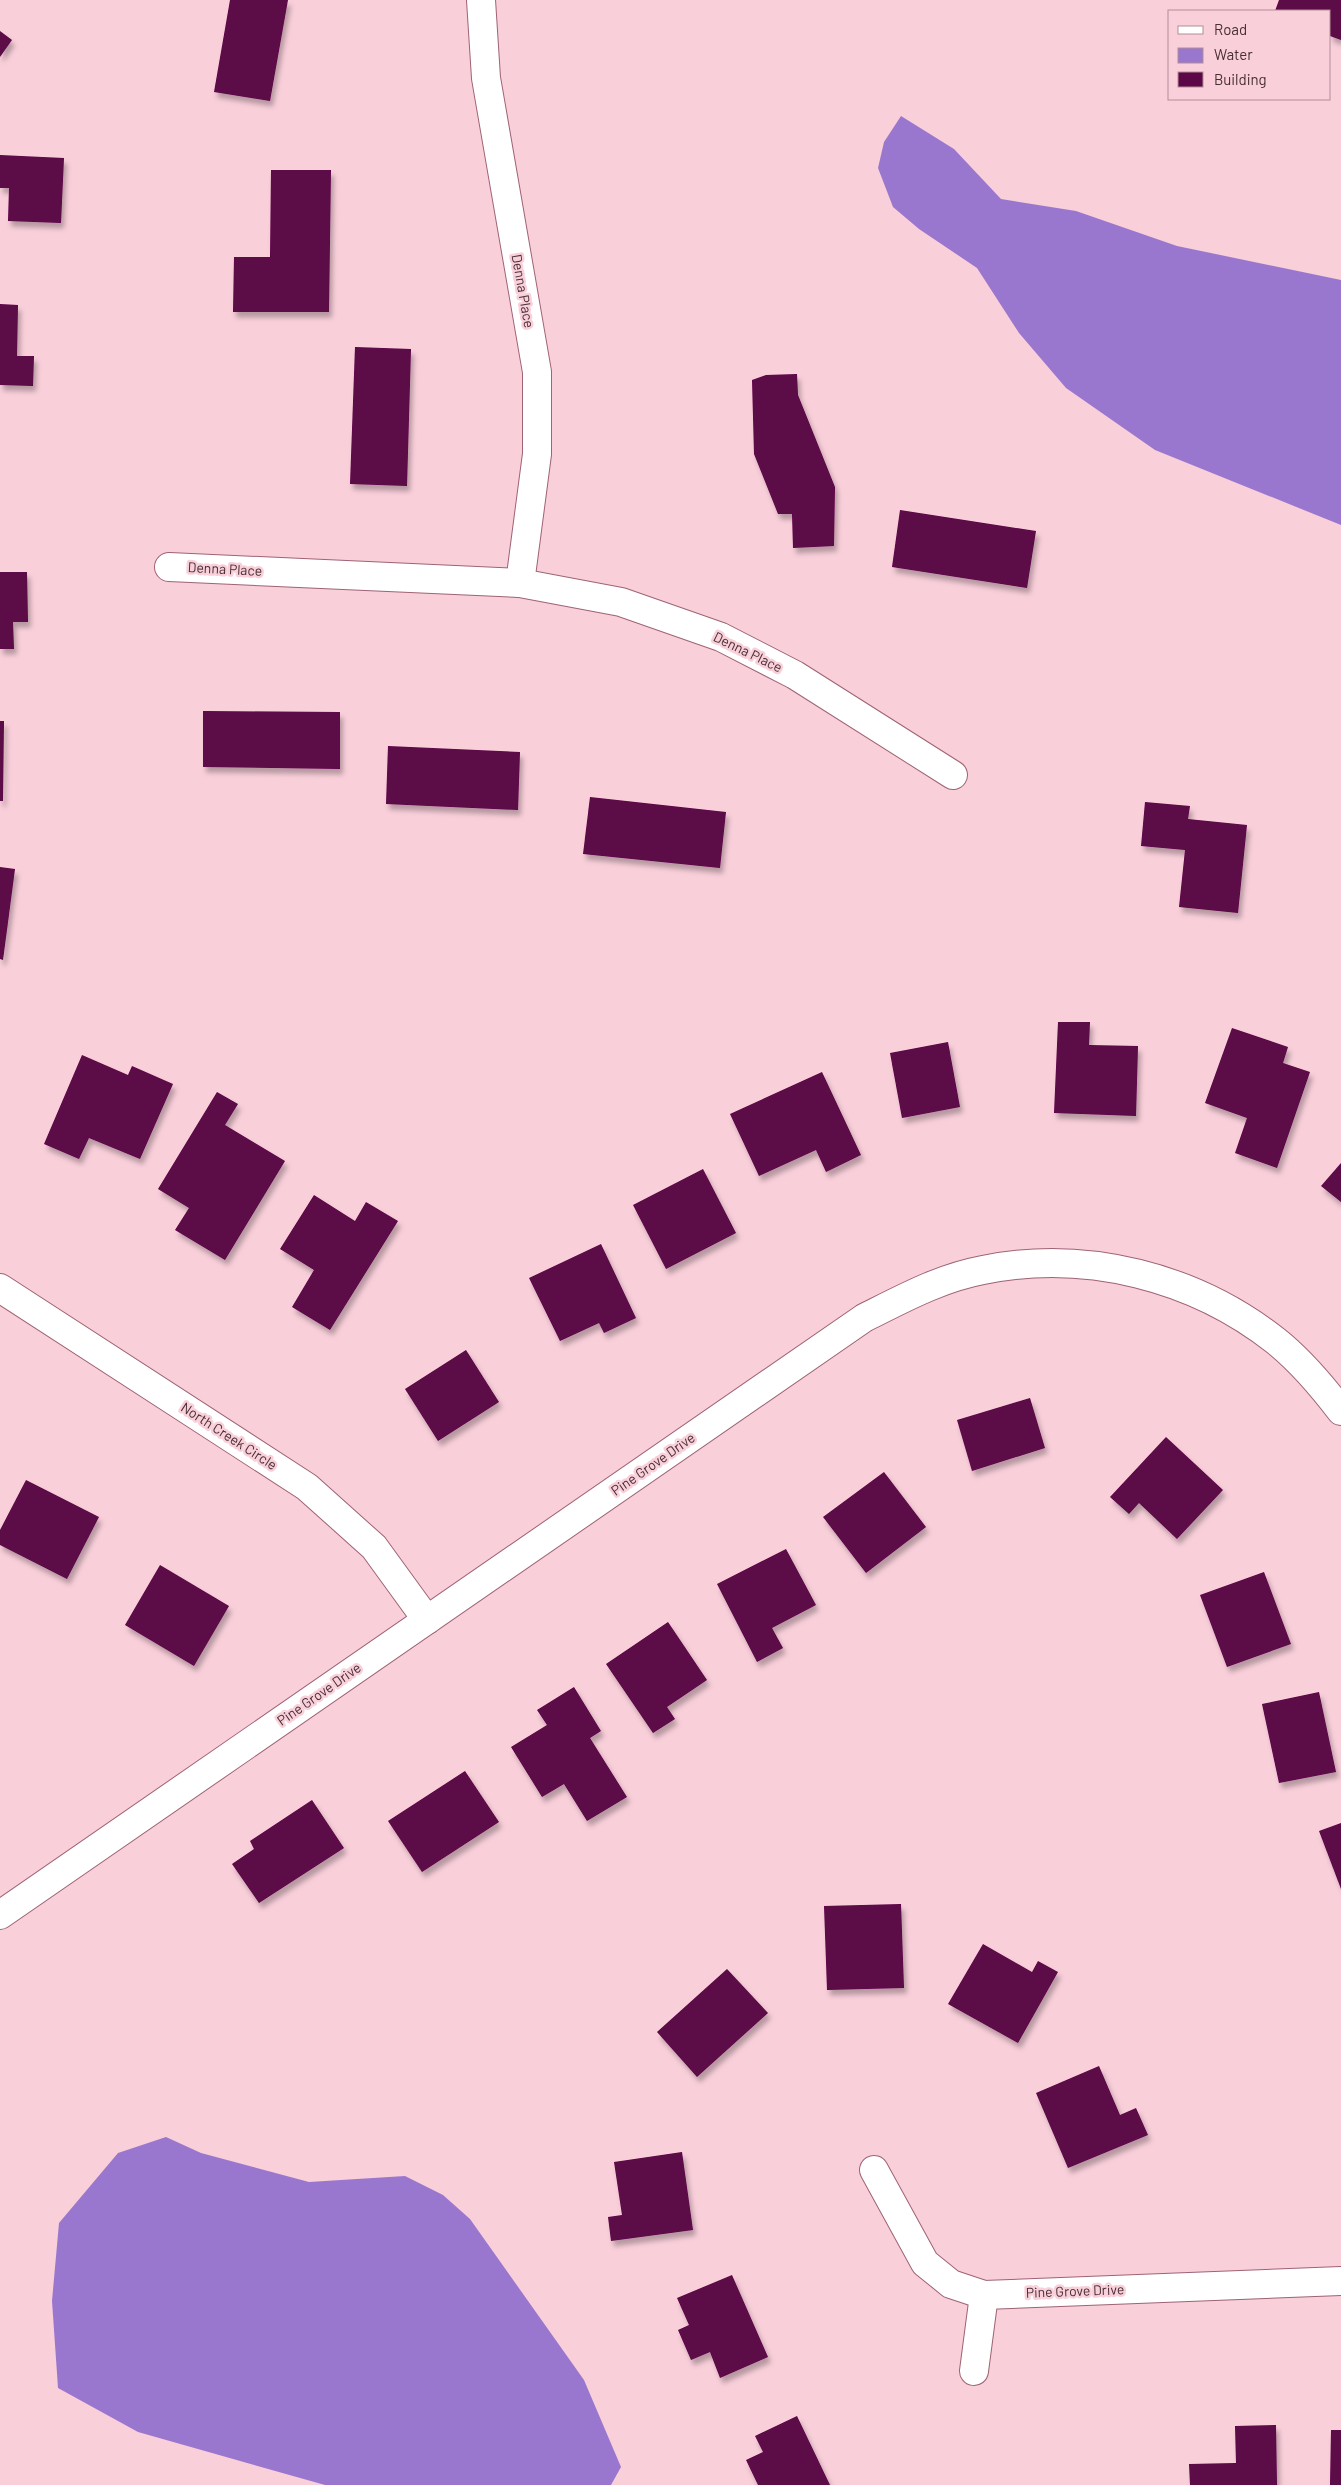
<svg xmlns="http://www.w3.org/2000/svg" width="1341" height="2485" viewBox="0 0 1341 2485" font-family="Barlow,sans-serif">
	<defs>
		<filter id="shadow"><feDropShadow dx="3" dy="5.5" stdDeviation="2.5" flood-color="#0004"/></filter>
	</defs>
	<rect width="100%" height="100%" fill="#f9cfda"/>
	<!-- water -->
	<g fill="#9a77cf">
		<polygon points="901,116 954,149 1001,199 1076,211 1177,246 1341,280 1341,525 1155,450 1066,388 1019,333 977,268 919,229 893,207 878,168 884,142"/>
		<polygon points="166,2137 201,2153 309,2182 405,2176 443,2195 470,2219 584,2380 621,2467 611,2485 325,2485 138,2432 58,2388 52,2301 59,2223 118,2153"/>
	</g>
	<!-- building -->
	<g fill="#5c0747" filter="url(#shadow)">
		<polygon points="230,0 288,0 270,101 214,92"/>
		<polygon points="1279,0 1341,0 1341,40 1330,36 1330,11 1275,11"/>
		<polygon points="0,31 12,40 0,57"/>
		<polygon points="0,155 64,158 61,223 8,221 9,188 0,188"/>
		<polygon points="271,170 331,170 329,312 233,312 234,257 270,257"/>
		<polygon points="0,304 18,305 17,356 34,356 33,386 0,385"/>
		<polygon points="355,347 411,349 407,486 350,484"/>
		<polygon points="797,374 798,395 835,487 834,546 793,548 792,514 778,514 754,454 752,380 766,375"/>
		<polygon points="900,510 1036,531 1027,588 892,567"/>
		<polygon points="0,572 27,572 28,622 13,622 14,649 0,649"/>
		<polygon points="203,711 340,712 340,769 203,767"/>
		<polygon points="0,721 4,721 3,801 0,801"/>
		<polygon points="388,746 520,752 518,810 386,804"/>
		<polygon points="590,797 726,812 720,868 583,854"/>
		<polygon points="1145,802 1190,806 1188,819 1247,825 1238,913 1179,907 1185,850 1141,846"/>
		<polygon points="0,867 15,869 3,960 0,959"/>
		<polygon points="1058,1022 1090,1022 1089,1045 1138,1046 1136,1116 1054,1113"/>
		<polygon points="1232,1028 1288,1047 1283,1063 1310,1072 1277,1168 1235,1153 1247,1118 1205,1103"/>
		<polygon points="948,1042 960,1107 902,1118 890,1053"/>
		<polygon points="82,1055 128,1075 132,1066 173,1084 140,1159 89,1138 79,1159 44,1144"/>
		<polygon points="822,1072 861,1155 826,1172 816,1150 759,1176 730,1114"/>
		<polygon points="217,1092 238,1104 225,1125 285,1161 225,1260 175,1230 189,1208 158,1189"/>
		<polygon points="1341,1163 1341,1202 1321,1186"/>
		<polygon points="703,1169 736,1233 666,1269 633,1205"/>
		<polygon points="314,1195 355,1221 366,1202 398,1221 330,1330 292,1307 314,1270 280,1249"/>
		<polygon points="601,1244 636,1318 604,1333 599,1323 560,1341 529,1278"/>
		<polygon points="466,1350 499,1402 438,1441 405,1389"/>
		<polygon points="1030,1398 1045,1448 972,1471 957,1420"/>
		<polygon points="1166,1437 1223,1490 1177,1539 1139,1503 1129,1514 1110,1497"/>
		<polygon points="884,1472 926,1527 866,1573 823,1517"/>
		<polygon points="26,1480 99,1517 67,1579 0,1545 0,1530"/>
		<polygon points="786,1549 816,1605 772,1628 783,1648 757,1662 717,1584"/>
		<polygon points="160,1565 229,1606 194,1666 125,1625"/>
		<polygon points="1264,1572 1291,1644 1227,1667 1200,1595"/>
		<polygon points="668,1622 707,1680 667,1707 675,1719 653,1733 606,1664"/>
		<polygon points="574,1687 601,1731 590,1738 627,1797 587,1821 564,1784 542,1797 511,1747 547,1725 537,1710"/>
		<polygon points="1319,1692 1336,1772 1279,1783 1262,1704"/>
		<polygon points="465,1771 499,1822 422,1872 388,1821"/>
		<polygon points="312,1800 344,1848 259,1903 232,1864 254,1849 250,1841"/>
		<polygon points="1341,1823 1341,1889 1319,1831"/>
		<polygon points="901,1904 904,1988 827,1990 824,1906"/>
		<polygon points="983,1944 1032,1972 1038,1961 1058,1972 1018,2043 948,2004"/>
		<polygon points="727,1969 768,2013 697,2077 657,2032"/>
		<polygon points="1099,2066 1120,2115 1136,2108 1148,2135 1068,2168 1036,2093"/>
		<polygon points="682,2152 693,2230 611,2241 608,2217 622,2215 614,2162"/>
		<polygon points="732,2275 768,2357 720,2378 710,2352 691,2360 678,2330 689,2325 677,2298"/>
		<polygon points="797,2416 830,2485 758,2485 746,2460 763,2452 755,2436"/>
		<polygon points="1276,2425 1277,2485 1190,2485 1189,2464 1236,2463 1235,2426"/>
		<polygon points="1331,2430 1341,2430 1341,2485 1330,2485"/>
	</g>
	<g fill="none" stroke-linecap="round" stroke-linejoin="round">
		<!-- minor casing -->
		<g stroke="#9e6374" stroke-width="30">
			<g id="minor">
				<polyline points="481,0 486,78 537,372 537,454 520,583"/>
				<polyline points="169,567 520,583 621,602 721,637 795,675 953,775"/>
				<polyline points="0,1288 307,1487 374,1547 427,1620"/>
				<path d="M0,1915l864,-597c38,-19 76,-40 119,-48 103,-21 212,7 293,71 25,20 46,45 65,70"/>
				<polyline points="874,2170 925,2263 951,2284 984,2295 1341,2281"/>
				<polyline points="974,2371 984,2295"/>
			</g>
		</g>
		<!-- minor -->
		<use href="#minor" stroke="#fff" stroke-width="28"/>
	</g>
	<g text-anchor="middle" stroke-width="5" stroke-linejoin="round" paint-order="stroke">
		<!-- street labels -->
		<g font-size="14" fill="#472d34" stroke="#f9cfda">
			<text transform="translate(523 291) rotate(80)" y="5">Denna Place</text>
			<text transform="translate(225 569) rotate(3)" y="5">Denna Place</text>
			<text transform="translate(748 652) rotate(26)" y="5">Denna Place</text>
			<text transform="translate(229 1436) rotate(33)" y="5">North Creek Circle</text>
			<text transform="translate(653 1464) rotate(-35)" y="5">Pine Grove Drive</text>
			<text transform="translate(319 1694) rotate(-35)" y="5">Pine Grove Drive</text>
			<text transform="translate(1075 2291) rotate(-2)" y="5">Pine Grove Drive</text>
		</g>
	</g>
	<!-- legend -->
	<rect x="1168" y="10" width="162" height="90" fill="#f9cfda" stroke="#b28e98"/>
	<rect x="1178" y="26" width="25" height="8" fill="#ffffff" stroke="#b28e98"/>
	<text x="1214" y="35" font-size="15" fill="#472d34">Road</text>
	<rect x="1178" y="48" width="25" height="15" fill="#9a77cf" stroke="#b28e98"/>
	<text x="1214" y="60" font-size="15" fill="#472d34">Water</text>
	<rect x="1178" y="72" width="25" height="15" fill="#5c0747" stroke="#b28e98"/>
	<text x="1214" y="85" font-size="15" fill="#472d34">Building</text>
</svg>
